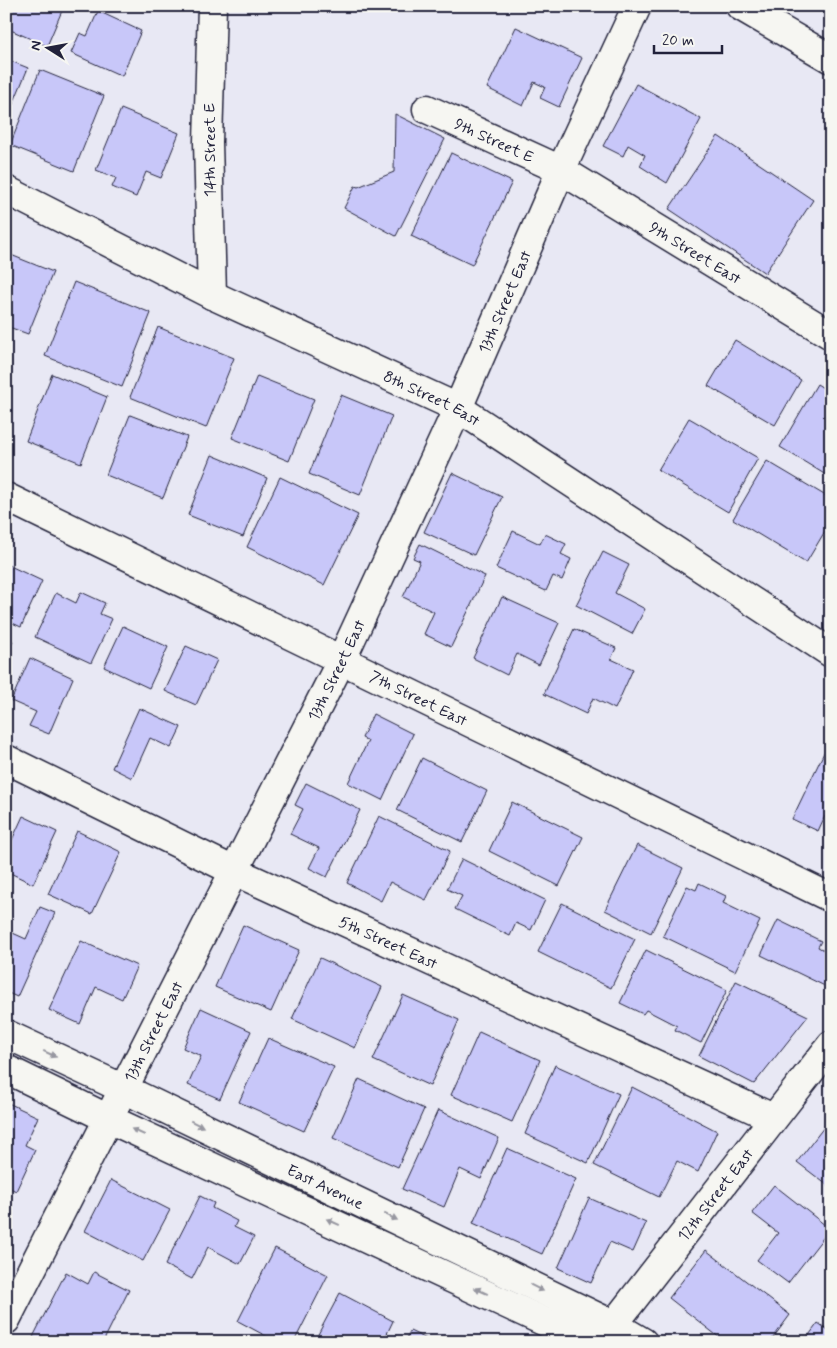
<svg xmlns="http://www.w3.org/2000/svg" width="837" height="1348" viewBox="0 0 837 1348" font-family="Mynerve,sans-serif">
	<rect width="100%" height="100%" fill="#e8e8f4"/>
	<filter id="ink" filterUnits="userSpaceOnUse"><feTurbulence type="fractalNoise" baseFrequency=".02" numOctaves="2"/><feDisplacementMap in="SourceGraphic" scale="10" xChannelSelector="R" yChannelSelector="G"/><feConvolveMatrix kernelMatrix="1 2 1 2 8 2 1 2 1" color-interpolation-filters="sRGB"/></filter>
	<g filter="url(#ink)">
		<!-- building -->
		<g fill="#c8c7f9" stroke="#22223b">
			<polygon points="6,6 64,6 47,46 6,28"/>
			<polygon points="98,11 141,31 122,76 71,53 80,33 87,36"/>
			<polygon points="516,27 582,58 559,107 540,98 545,87 534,82 523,106 487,88"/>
			<polygon points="6,59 28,68 6,121"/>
			<polygon points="40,70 104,96 74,171 10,145"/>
			<polygon points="636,84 701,119 667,183 640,166 645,155 628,145 623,156 603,146"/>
			<polygon points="121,109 179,133 161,178 146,172 136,197 112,187 116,178 96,170"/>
			<polygon points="395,114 445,139 396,236 344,208 355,186 358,187 394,172"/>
			<polygon points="718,136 813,200 765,273 669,209"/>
			<polygon points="451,153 512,182 472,265 411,236"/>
			<polygon points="6,253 53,272 28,334 6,326"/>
			<polygon points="74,282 151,313 122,387 45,356"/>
			<polygon points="158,327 234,358 206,428 130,397"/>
			<polygon points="735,340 801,380 775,425 708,386"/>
			<polygon points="52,374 107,397 81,463 26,441"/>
			<polygon points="257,376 314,399 289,461 232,438"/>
			<polygon points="817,384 831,393 831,478 780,447"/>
			<polygon points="341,395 392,416 360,495 309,474"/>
			<polygon points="130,415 187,437 163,498 106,475"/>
			<polygon points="689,418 758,458 728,512 658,470"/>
			<polygon points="212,455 267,478 243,537 188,515"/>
			<polygon points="767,461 831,499 831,521 806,563 733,519"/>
			<polygon points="452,473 502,497 474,555 424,532"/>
			<polygon points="280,477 358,515 324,585 247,547"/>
			<polygon points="513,531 540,544 545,534 566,544 561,554 571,559 562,580 553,576 546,591 496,568"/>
			<polygon points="420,544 485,576 451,647 424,634 434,612 403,597 420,561 413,558"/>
			<polygon points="603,552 629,565 615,593 645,609 632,634 576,605"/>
			<polygon points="8,565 42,581 21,627 6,620 6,568"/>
			<polygon points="81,592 105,603 100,614 112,619 91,663 35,637 56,593 76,603"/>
			<polygon points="502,597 559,623 539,665 517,654 507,675 473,658"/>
			<polygon points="123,626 168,647 149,688 104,667"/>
			<polygon points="574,629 616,648 611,659 633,669 615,709 593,698 586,714 544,694"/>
			<polygon points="6,638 13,641 6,656"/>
			<polygon points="186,646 217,660 196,705 165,691"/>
			<polygon points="30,658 73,678 49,734 29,726 36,712 11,701"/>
			<polygon points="139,708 181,727 171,748 150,738 132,778 112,768"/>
			<polygon points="373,714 413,734 382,800 348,783 368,741 362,738"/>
			<polygon points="831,738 831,819 825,816 818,831 792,819"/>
			<polygon points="422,758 487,791 462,842 397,810"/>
			<polygon points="306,783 360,810 327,877 309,868 319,848 290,834 303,809 295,805"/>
			<polygon points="512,802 583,837 559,886 489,851"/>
			<polygon points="23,816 57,832 33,884 6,871 6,853"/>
			<polygon points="379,816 450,851 426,900 390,882 381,901 347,883"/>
			<polygon points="77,831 121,852 92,914 48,894"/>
			<polygon points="637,845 683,868 651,933 605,910"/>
			<polygon points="462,859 545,900 531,930 516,923 510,936 455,909 462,896 447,889"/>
			<polygon points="699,883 726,896 723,903 760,921 735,971 663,936 687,886 696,890"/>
			<polygon points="562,903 635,939 611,988 538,952"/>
			<polygon points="40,907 55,913 17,997 6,992 6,930 26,939"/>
			<polygon points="778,920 821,941 818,947 831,954 831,989 761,955"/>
			<polygon points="243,925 299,950 271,1012 215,987"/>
			<polygon points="81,941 137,966 122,999 96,987 80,1024 49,1010"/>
			<polygon points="646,950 727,990 701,1043 675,1030 677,1026 646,1010 643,1014 620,1003"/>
			<polygon points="320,958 382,987 355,1048 292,1019"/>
			<polygon points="736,981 808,1016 754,1084 699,1056"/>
			<polygon points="403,995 459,1020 430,1086 373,1060"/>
			<polygon points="201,1008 251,1031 220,1099 188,1085 201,1056 183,1048"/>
			<polygon points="479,1032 540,1060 512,1122 451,1095"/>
			<polygon points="268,1038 334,1067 304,1131 239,1102"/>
			<polygon points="555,1065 619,1094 588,1163 525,1134"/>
			<polygon points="359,1079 424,1109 398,1167 333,1138"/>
			<polygon points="632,1087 717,1131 698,1172 677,1161 659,1197 594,1165"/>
			<polygon points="6,1102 38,1117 25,1145 35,1150 16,1191 6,1186"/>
			<polygon points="438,1110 499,1138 481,1179 460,1169 444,1207 402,1189"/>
			<polygon points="831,1118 831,1188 797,1162"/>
			<polygon points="507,1148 576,1179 542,1254 473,1223"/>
			<polygon points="111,1180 170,1210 143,1261 85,1231"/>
			<polygon points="774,1185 830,1229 788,1283 757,1260 778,1233 752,1213"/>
			<polygon points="200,1196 214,1203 212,1208 237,1221 234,1227 254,1237 240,1264 208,1247 192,1279 165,1265"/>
			<polygon points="589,1198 646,1223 633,1252 610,1242 591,1283 558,1268"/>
			<polygon points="275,1248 328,1275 294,1342 277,1342 238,1321"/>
			<polygon points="706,1250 790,1315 770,1342 725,1342 669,1298"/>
			<polygon points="66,1272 88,1284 94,1272 129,1290 103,1342 43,1342 33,1337"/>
			<polygon points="340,1293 393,1321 383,1342 314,1342"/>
			<polygon points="818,1323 831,1332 831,1342 804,1342"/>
			<polygon points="410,1331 433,1342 405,1342"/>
		</g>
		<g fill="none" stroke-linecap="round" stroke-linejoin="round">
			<!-- minor casing -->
			<g stroke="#22223b" stroke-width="31">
				<g id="minor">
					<polyline points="740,6 831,59"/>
					<path id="s1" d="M427,109l134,61 270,165"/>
					<path id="s2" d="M6,190l206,105 246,113 373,245"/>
					<polyline points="212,295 208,142 212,6"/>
					<path id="s3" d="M6,497l825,401"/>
					<path id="s4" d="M6,759l228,112 539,247"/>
					<path id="s5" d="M6,1034l118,55 490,236 29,17"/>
					<polyline points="6,1069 109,1119 588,1342"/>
					<path id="s6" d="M6,1320l335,-659 117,-253 103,-238 76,-164"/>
					<path id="s7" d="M603,1338l228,-293"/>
				</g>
			</g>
			<!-- minor -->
			<use href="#minor" stroke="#f6f6f2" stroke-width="28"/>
		</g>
		<!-- one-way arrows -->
		<defs><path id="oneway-solid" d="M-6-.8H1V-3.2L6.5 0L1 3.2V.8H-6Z" transform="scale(1.25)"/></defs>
		<g fill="#9797a0">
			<use href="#oneway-solid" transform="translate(50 1054) rotate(25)"/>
			<use href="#oneway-solid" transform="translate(197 1124) rotate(26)"/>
			<use href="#oneway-solid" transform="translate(138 1132) rotate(-155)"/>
			<use href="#oneway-solid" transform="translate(391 1217) rotate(26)"/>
			<use href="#oneway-solid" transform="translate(333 1222) rotate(-155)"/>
			<use href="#oneway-solid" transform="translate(537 1288) rotate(26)"/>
			<use href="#oneway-solid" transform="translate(481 1291) rotate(-155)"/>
		</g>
	</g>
	<g text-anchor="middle" stroke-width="4.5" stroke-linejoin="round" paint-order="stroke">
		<!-- street labels -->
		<g font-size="16" fill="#22223b" stroke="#f6f6f2">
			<text dy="6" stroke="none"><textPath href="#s1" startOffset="74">9th Street E</textPath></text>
			<text transform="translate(209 150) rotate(-90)" y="6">14th Street E</text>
			<text dy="6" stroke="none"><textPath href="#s1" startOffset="305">9th Street East</textPath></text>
			<text dy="6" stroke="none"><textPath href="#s6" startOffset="1134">13th Street East</textPath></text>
			<text dy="6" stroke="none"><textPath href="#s2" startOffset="474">8th Street East</textPath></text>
			<text dy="6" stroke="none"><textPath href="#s6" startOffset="729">13th Street East</textPath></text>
			<text dy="6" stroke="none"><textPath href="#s3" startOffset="459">7th Street East</textPath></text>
			<text dy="6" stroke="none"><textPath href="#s4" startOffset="424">5th Street East</textPath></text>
			<text dy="6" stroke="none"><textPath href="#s6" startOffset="324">13th Street East</textPath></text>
			<text dy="6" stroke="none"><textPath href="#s5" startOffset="354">East Avenue</textPath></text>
			<text dy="6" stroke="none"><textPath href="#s7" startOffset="182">12th Street East</textPath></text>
		</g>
	</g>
	<!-- margin -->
	<rect width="837" height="1348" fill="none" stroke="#f6f6f2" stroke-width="25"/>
	<rect x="12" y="12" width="812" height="1323" fill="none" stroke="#22223b" stroke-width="2" filter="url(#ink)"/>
	<!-- north arrow -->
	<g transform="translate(48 48) rotate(281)" stroke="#f6f6f2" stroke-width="4" paint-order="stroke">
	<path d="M0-4L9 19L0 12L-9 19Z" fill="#22223b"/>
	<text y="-8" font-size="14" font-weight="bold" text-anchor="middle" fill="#22223b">N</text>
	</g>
	<!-- scale -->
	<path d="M654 45v8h68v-8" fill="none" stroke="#22223b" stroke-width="2.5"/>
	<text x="662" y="45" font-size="15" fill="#22223b" stroke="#f6f6f2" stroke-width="4" paint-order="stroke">20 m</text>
</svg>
